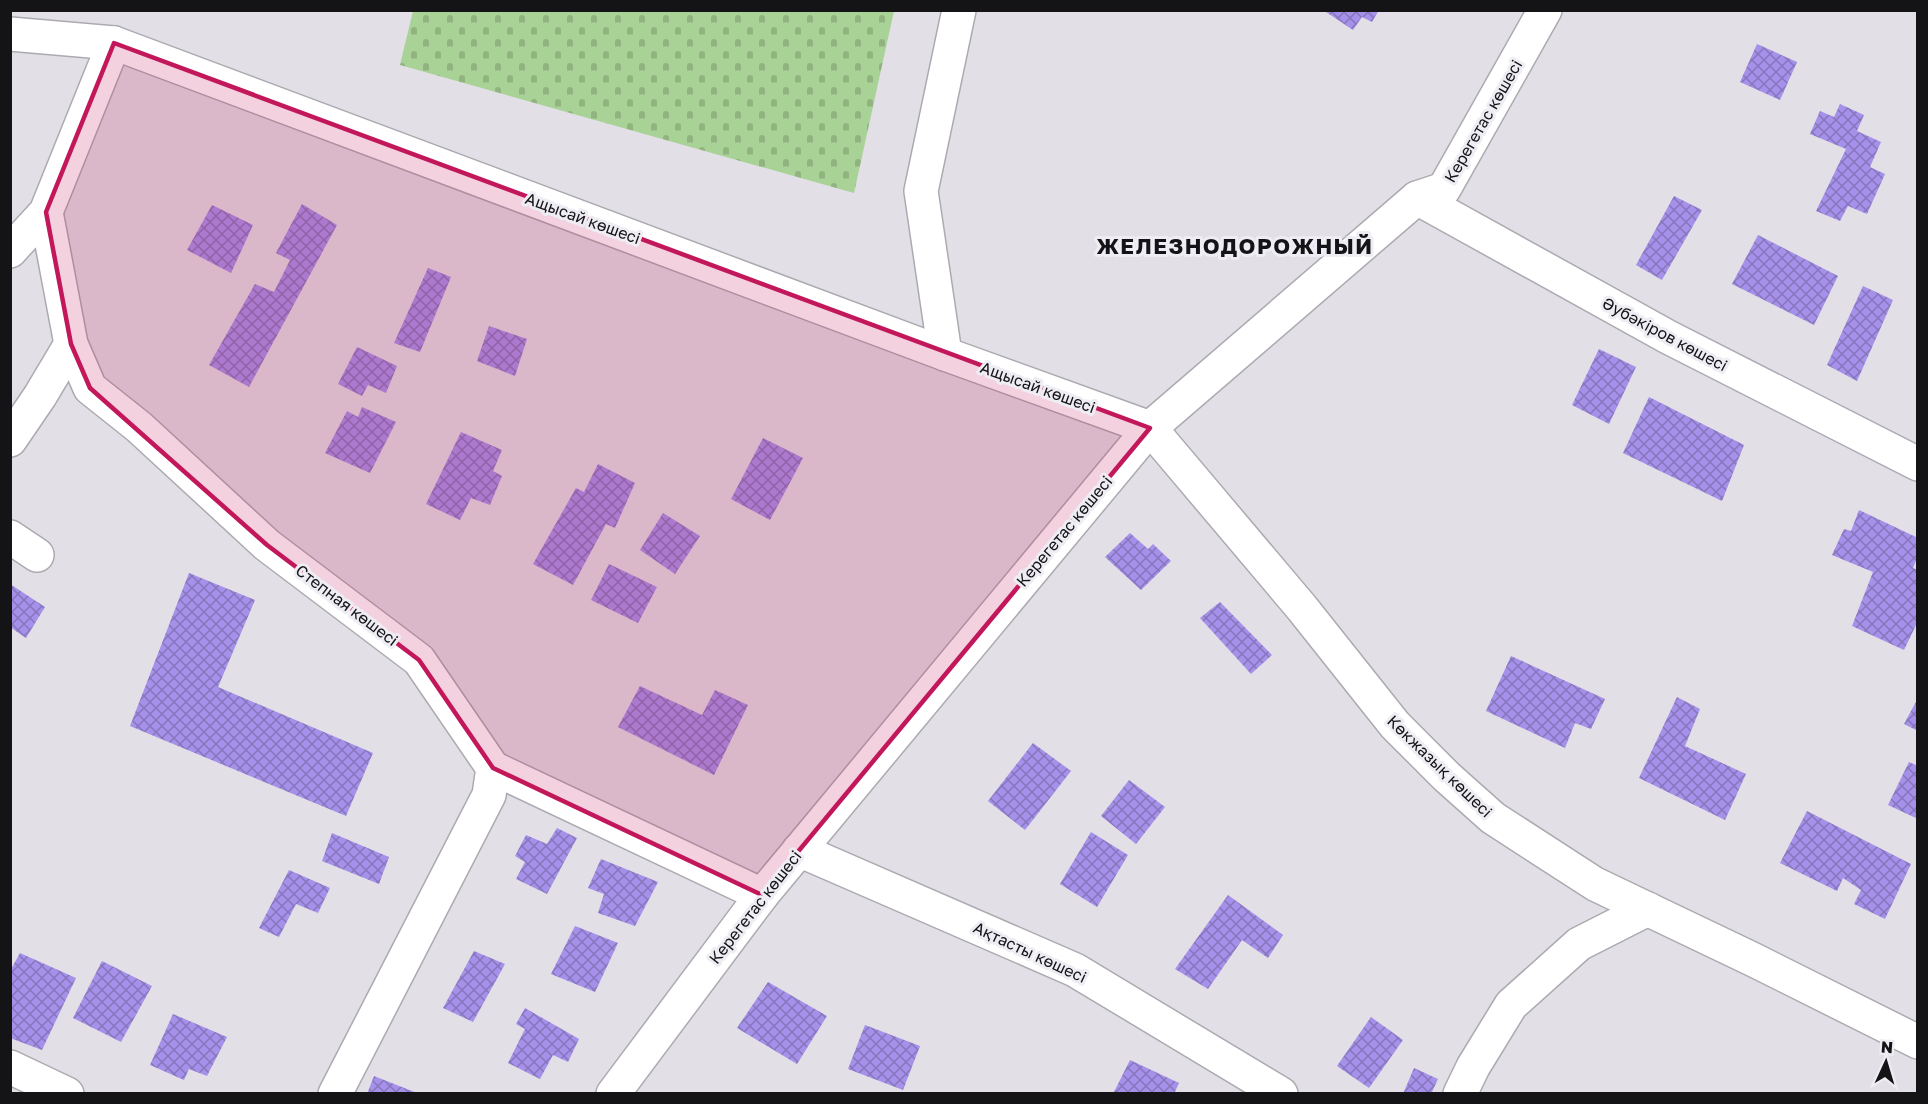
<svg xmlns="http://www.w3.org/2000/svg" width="1928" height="1104" viewBox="0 0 1928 1104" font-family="'Golos Text',sans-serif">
	<defs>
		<pattern id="cemetery-stones" width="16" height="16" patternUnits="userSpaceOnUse" patternTransform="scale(1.5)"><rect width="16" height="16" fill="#a9d296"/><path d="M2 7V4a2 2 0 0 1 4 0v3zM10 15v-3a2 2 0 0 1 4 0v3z" fill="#91b380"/></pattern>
		<pattern id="building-cross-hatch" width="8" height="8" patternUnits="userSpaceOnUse" patternTransform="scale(1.5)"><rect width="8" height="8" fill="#a691ea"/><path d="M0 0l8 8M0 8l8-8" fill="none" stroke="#8675bc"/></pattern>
	</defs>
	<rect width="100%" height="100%" fill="#e2dfe7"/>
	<!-- cemetery -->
	<polygon fill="url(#cemetery-stones)" points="413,11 413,10 894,11 854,193 400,65"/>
	<!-- building -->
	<g fill="url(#building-cross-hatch)">
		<polygon points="1323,10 1379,10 1372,22 1362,17 1353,30"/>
		<polygon points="1757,44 1797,62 1780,100 1740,82"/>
		<polygon points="1840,104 1864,115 1857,131 1881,142 1870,167 1885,174 1867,214 1848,206 1840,221 1816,211 1846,149 1810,134 1820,111 1834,117"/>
		<polygon points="1674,196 1702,210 1662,280 1636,265"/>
		<polygon points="302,204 337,225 249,387 209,365 255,284 274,292 290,260 276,253"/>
		<polygon points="212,205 253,225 231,273 187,250"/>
		<polygon points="1758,235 1838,276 1814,325 1732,284"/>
		<polygon points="428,268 451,277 420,352 394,343"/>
		<polygon points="1863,286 1893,300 1857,381 1827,365"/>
		<polygon points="489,326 527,339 515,376 477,361"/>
		<polygon points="357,347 397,366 386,393 368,385 362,396 338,384"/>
		<polygon points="1599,349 1636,367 1609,424 1572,405"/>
		<polygon points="1649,397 1744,445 1722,501 1623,453"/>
		<polygon points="362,407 396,422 370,473 325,453 347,411 358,417"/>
		<polygon points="461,432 502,450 493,471 502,476 490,505 471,498 460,520 426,504"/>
		<polygon points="763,438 803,458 770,520 731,499"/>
		<polygon points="598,464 635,483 615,528 606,524 573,585 533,564 576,488 584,492"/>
		<polygon points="1859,510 1918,538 1918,556 1913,568 1918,570 1918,621 1904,650 1852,626 1873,572 1832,555 1844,529 1851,531"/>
		<polygon points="663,513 700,536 675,574 640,550"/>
		<polygon points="1130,533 1148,549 1153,544 1171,561 1141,590 1105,557"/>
		<polygon points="609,564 657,587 638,623 591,600"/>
		<polygon points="189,573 255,600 218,687 373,753 346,816 130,726"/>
		<polygon points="10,584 45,607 26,638 10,627"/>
		<polygon points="1220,602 1272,655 1251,674 1200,618"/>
		<polygon points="1511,656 1605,699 1591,729 1575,723 1565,748 1486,711"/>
		<polygon points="640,686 702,715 715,690 748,705 714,775 618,727"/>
		<polygon points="1677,697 1700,709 1685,746 1746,774 1725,820 1639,778"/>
		<polygon points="1918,698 1918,731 1904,724"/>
		<polygon points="1033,743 1071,771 1025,830 988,801"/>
		<polygon points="1909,762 1918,766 1918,819 1888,805"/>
		<polygon points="1129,780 1165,807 1136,844 1101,816"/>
		<polygon points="1807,811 1911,864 1885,919 1854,904 1861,890 1843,878 1837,891 1780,863"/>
		<polygon points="557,828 577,838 547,894 516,879 525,862 515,856 526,835 547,844"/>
		<polygon points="1091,832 1128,855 1097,907 1060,884"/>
		<polygon points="332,833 389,857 379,884 322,861"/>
		<polygon points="601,859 658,882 635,926 598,913 604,894 588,888"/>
		<polygon points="289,870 330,888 318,913 296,904 279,937 259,928"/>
		<polygon points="1228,895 1283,935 1268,958 1242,940 1208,989 1175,969"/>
		<polygon points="575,926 618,943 595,992 551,974"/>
		<polygon points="474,951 505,964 473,1022 443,1008"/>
		<polygon points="20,953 76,978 42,1050 10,1038 10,971"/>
		<polygon points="102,961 152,986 121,1042 73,1018"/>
		<polygon points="768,982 827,1016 797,1064 737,1028"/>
		<polygon points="525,1008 579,1039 568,1062 553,1055 540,1079 508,1063 525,1029 516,1024"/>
		<polygon points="173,1014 227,1037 207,1076 189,1069 184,1080 150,1065"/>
		<polygon points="1371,1017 1403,1040 1369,1088 1337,1066"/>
		<polygon points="865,1025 920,1046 903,1090 848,1069"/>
		<polygon points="1130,1060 1179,1083 1174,1094 1113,1094"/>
		<polygon points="1414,1068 1438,1079 1431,1094 1403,1094"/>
		<polygon points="374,1076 417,1093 417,1094 367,1094"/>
	</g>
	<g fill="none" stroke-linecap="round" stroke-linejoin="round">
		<!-- minor casing -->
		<g stroke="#acaab1" stroke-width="36">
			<g id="minor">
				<polyline points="10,34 114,43 945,354 1150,428 1302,608 1395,725 1447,777 1493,818 1595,884 1754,960 1918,1042"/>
				<polyline points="1417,198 1668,337 1918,464"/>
				<polyline points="46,212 71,344 90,388 139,427 267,545 419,660 493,768 762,895"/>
				<polyline points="10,251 46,212 114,43"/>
				<polyline points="945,354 921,191 959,10"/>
				<polyline points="10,440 40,396 71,344"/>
				<polyline points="10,537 37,555"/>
				<polyline points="799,850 1075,970 1281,1094"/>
				<polyline points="10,1067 67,1094"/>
				<polyline points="335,1094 489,795 493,768"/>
				<polyline points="613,1094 762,895 1150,428 1417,198 1444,189 1545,10"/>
				<polyline points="1460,1094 1473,1067 1511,1005 1579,944 1648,909"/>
			</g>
		</g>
		<!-- minor -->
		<use href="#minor" stroke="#fff" stroke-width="33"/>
	</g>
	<!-- marked area -->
	<path fill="#c2185b" fill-opacity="0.2" stroke="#c2185b" stroke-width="4.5" stroke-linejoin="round" d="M114,43l1036,385 -388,467 -269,-127 -74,-108 -152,-115 -177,-157 -19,-44 -25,-132z"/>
	<g text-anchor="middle" stroke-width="6" stroke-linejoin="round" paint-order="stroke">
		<!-- street labels -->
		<g font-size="16" fill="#141315" stroke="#efedf4">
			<text transform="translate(1483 121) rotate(-60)" y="6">Керегетас көшесі</text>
			<text transform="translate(583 218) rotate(20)" y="6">Ащысай көшесі</text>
			<text transform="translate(1665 334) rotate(28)" y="6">Әубәкіров көшесі</text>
			<text transform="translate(1038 387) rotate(20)" y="6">Ащысай көшесі</text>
			<text transform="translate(1064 531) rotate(-50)" y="6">Керегетас көшесі</text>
			<text transform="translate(347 605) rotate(37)" y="6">Степная көшесі</text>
			<text transform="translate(1440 766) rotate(44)" y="6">Көкжазық көшесі</text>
			<text transform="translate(755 907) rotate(-52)" y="6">Керегетас көшесі</text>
			<text transform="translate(1030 952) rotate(25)" y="6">Ақтасты көшесі</text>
		</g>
		<!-- district labels -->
		<g font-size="22" font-weight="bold" letter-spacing="1.5" fill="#141315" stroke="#efedf4">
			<text x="1235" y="254">ЖЕЛЕЗНОДОРОЖНЫЙ</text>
		</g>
	</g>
	<!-- border -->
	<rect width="1928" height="1104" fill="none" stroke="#141315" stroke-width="24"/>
	<!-- north arrow -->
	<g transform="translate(1886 1062) rotate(4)" stroke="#efedf4" stroke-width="4.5" paint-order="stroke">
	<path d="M0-4.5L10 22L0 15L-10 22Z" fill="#141315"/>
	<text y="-9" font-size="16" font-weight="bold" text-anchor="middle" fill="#141315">N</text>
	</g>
</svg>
